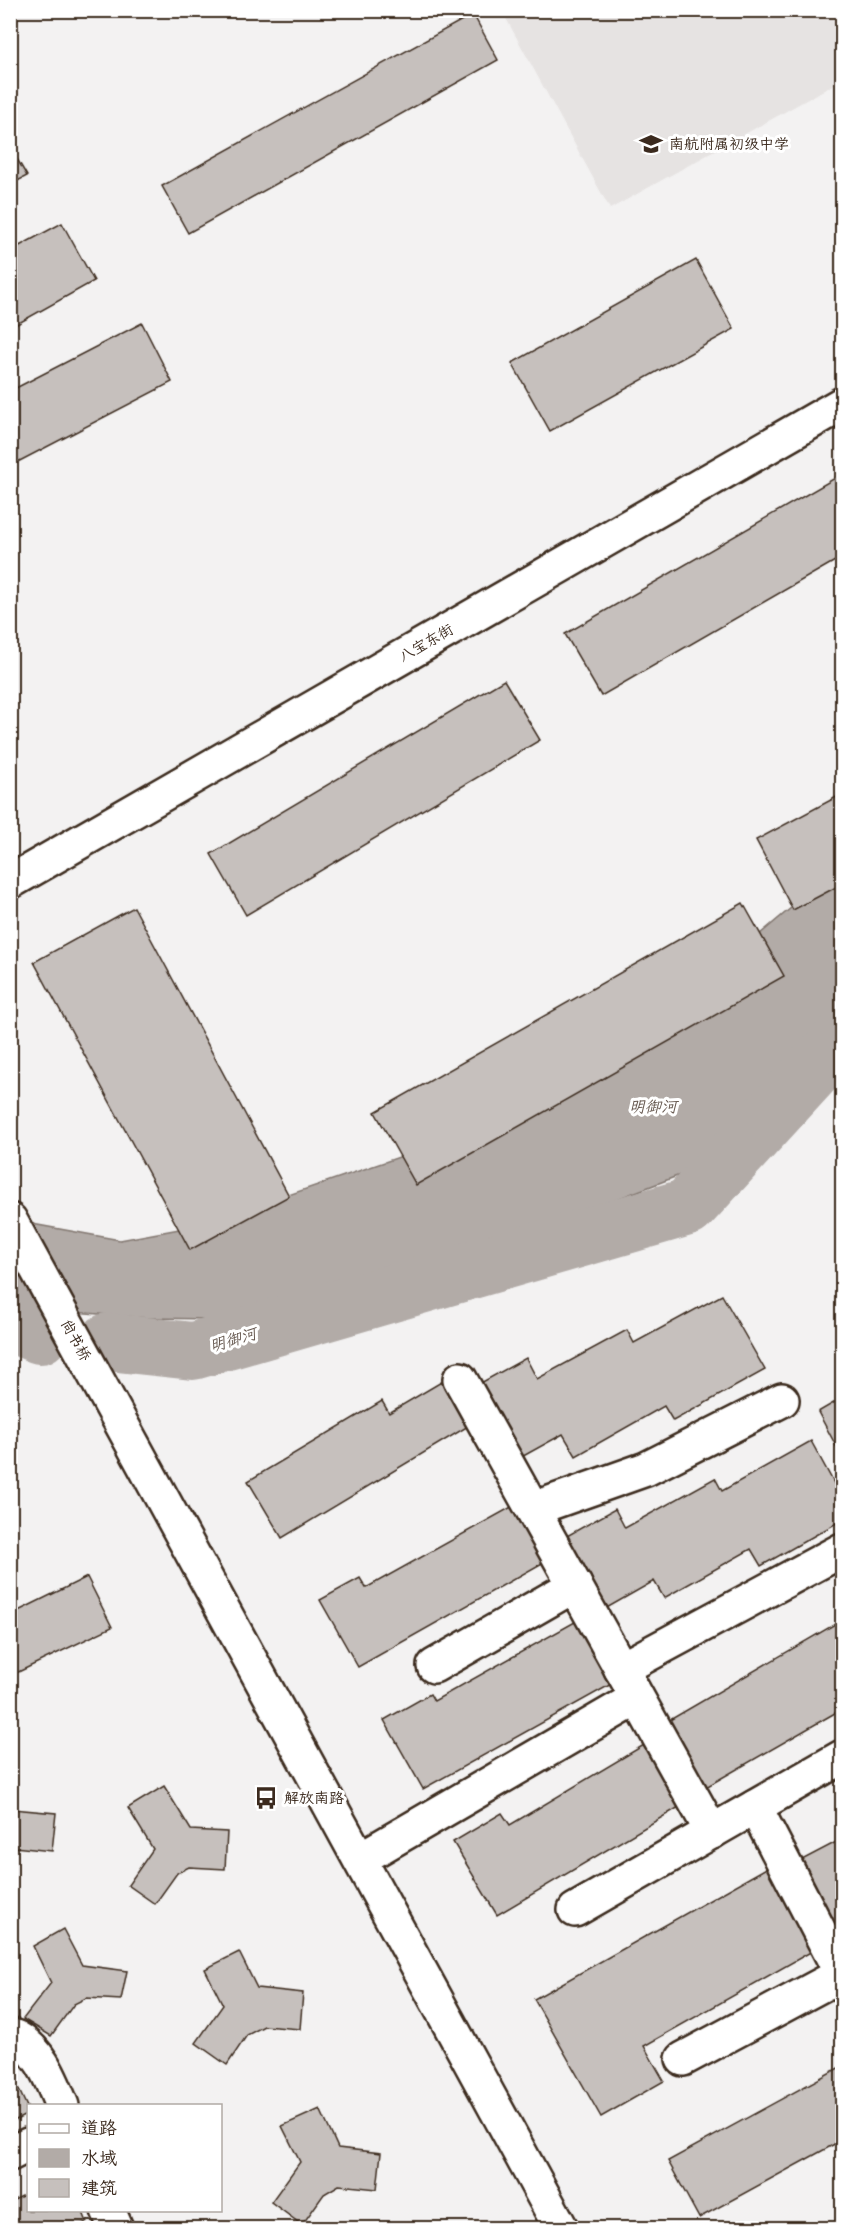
<svg xmlns="http://www.w3.org/2000/svg" width="853" height="2239" viewBox="0 0 853 2239" font-family="Pangolin,'LXGW WenKai TC',sans-serif">
	<rect width="100%" height="100%" fill="#f3f2f2"/>
	<filter id="ink" filterUnits="userSpaceOnUse"><feTurbulence type="fractalNoise" baseFrequency=".0167" numOctaves="2"/><feDisplacementMap in="SourceGraphic" scale="12" xChannelSelector="R" yChannelSelector="G"/><feConvolveMatrix kernelMatrix="1 2 1 2 8 2 1 2 1" color-interpolation-filters="sRGB"/></filter>
	<g filter="url(#ink)">
		<!-- built -->
		<polygon fill="#e6e3e2" points="502,11 842,11 842,80 610,209"/>
		<!-- water -->
		<polygon fill="#b2aba7" stroke="#827770" stroke-width="1.5" points="842,865 842,1048 743,1134 680,1175 441,1266 253,1314 208,1319 149,1318 11,1307 10,1220 120,1240 201,1225 475,1131 670,1010"/>
		<g fill="none" stroke-linecap="round" stroke-linejoin="round">
			<!-- river -->
			<g stroke="#b2aba7" stroke-width="58">
				<polyline points="10,1323 40,1335"/>
				<polyline points="108,1342 193,1351 688,1207 842,1039"/>
			</g>
		</g>
		<!-- building -->
		<g fill="#c6c0bd" stroke="#3b2a1e" stroke-width="1.5">
			<polygon points="473,14 498,60 188,233 162,186"/>
			<polygon points="10,147 27,176 10,185"/>
			<polygon points="62,223 94,281 10,328 10,251"/>
			<polygon points="696,260 734,329 550,431 512,363"/>
			<polygon points="142,323 172,382 10,466 10,391"/>
			<polygon points="842,474 842,557 601,696 565,634"/>
			<polygon points="504,680 540,740 246,915 211,854"/>
			<polygon points="842,794 842,884 793,910 756,840"/>
			<polygon points="743,903 784,976 416,1185 375,1112"/>
			<polygon points="134,907 289,1196 190,1250 34,962"/>
			<polygon points="722,1295 765,1370 673,1421 664,1406 576,1456 563,1434 518,1459 477,1385 526,1358 537,1379 627,1330 634,1343"/>
			<polygon points="448,1378 475,1422 282,1538 248,1481 382,1401 389,1413"/>
			<polygon points="842,1398 842,1457 818,1412"/>
			<polygon points="811,1441 842,1498 842,1520 761,1566 751,1549 664,1598 654,1581 605,1609 565,1537 615,1509 625,1528 715,1478 722,1491"/>
			<polygon points="515,1505 546,1561 358,1667 320,1600 360,1578 366,1588"/>
			<polygon points="87,1577 112,1627 10,1676 10,1615"/>
			<polygon points="582,1618 617,1681 423,1789 384,1720 430,1694 434,1701"/>
			<polygon points="842,1620 842,1709 706,1787 668,1721"/>
			<polygon points="649,1742 686,1803 497,1915 453,1842 502,1813 510,1825"/>
			<polygon points="164,1786 191,1830 227,1832 225,1869 189,1867 177,1873 155,1904 128,1885 153,1849 128,1808"/>
			<polygon points="10,1803 13,1809 56,1813 52,1851 14,1847 10,1849"/>
			<polygon points="842,1839 842,1940 798,1862"/>
			<polygon points="770,1866 816,1949 644,2046 664,2081 601,2117 534,1999"/>
			<polygon points="63,1929 82,1965 127,1971 121,2000 86,1998 74,2004 51,2036 23,2019 51,1983 33,1946"/>
			<polygon points="239,1952 257,1988 303,1993 300,2029 264,2026 247,2035 227,2065 196,2043 223,2005 205,1969"/>
			<polygon points="842,2066 842,2140 699,2218 668,2161"/>
			<polygon points="10,2071 28,2109 28,2114 10,2123"/>
			<polygon points="320,2109 338,2148 381,2153 377,2189 339,2185 324,2194 302,2225 271,2202 300,2162 282,2126"/>
			<polygon points="28,2193 28,2210 82,2210 87,2222 74,2228 10,2228 10,2202"/>
		</g>
		<g fill="none" stroke-linecap="round" stroke-linejoin="round">
			<!-- minor casing -->
			<g stroke="#3b2a1e" stroke-width="38">
				<g id="minor">
					<polyline points="10,882 842,404"/>
					<polyline points="460,1379 712,1832"/>
					<polyline points="533,1509 646,1469 782,1400"/>
					<polyline points="434,1666 575,1585"/>
					<polyline points="621,1669 842,1550"/>
					<polyline points="755,1807 842,1975"/>
					<polyline points="360,1859 637,1698"/>
					<polyline points="575,1910 842,1757"/>
					<path d="M10,2035c28,9 42,46 52,71"/>
					<polyline points="683,2059 842,1974"/>
					<polyline points="10,2154 28,2145"/>
					<polyline points="108,2210 116,2228"/>
				</g>
			</g>
			<!-- major casing -->
			<g stroke="#3b2a1e" stroke-width="38">
				<polyline id="major" points="10,1220 561,2228"/>
			</g>
			<!-- minor -->
			<use href="#minor" stroke="#fff" stroke-width="33"/>
			<!-- major -->
			<use href="#major" stroke="#fff" stroke-width="33"/>
		</g>
	</g>
	<!-- icons -->
	<defs>
		<g id="school-bare" transform="scale(1.8)"><path d="M0-5L7-2L0 1L-7-2ZM-4 1L0 2.5L4 1V4Q0 6-4 4Z" fill="#3b2a1e" stroke="#fff" stroke-width="2.5" paint-order="stroke"/></g>
		<g id="bus-bare" transform="scale(1.8)"><path d="M-5-6H5V4H4V6H2V4H-2V6H-4V4H-5ZM-3.5-4V0h7V-4ZM-3.5 1.2v1.5H-2V1.2ZM2 1.2v1.5H3.5V1.2Z" fill="#3b2a1e" stroke="#fff" stroke-width="2.5" paint-order="stroke"/></g>
	</defs>
	<g fill-rule="evenodd">
		<use href="#school-bare" x="651" y="144"/>
		<use href="#bus-bare" x="266" y="1798"/>
	</g>
	<g text-anchor="middle" stroke-width="6" stroke-linejoin="round" paint-order="stroke">
		<!-- poi labels -->
		<g font-size="15" fill="#3b2a1e" stroke="#fff" text-anchor="start">
			<text x="669" y="149">南航附属初级中学</text>
			<text x="284" y="1803">解放南路</text>
		</g>
		<!-- street labels -->
		<g font-size="15" fill="#3b2a1e" stroke="#fff">
			<text transform="translate(426 643) rotate(-30)" y="5">八宝东街</text>
			<text transform="translate(76 1340) rotate(61)" y="5">尚书桥</text>
		</g>
		<!-- water labels -->
		<g font-size="16" font-style="italic" fill="#65574e" stroke="#fff">
			<text x="653" y="1112">明御河</text>
			<text transform="translate(233 1339) rotate(-16)" y="6">明御河</text>
		</g>
	</g>
	<!-- margin -->
	<rect width="853" height="2239" fill="none" stroke="#fff" stroke-width="36"/>
	<rect x="18" y="18" width="817" height="2203" fill="none" stroke="#3b2a1e" stroke-width="2" filter="url(#ink)"/>
	<!-- legend -->
	<rect x="27" y="2104" width="195" height="108" fill="#ffffff" stroke="#b1aaa5" stroke-width="1.5"/>
	<rect x="39" y="2124" width="30" height="9" fill="#ffffff" stroke="#b1aaa5" stroke-width="1.5"/>
	<text x="81" y="2134" font-size="18" fill="#3b2a1e">道路</text>
	<rect x="39" y="2149" width="30" height="18" fill="#b2aba7" stroke="#b1aaa5" stroke-width="1.5"/>
	<text x="81" y="2164" font-size="18" fill="#3b2a1e">水域</text>
	<rect x="39" y="2179" width="30" height="18" fill="#c6c0bd" stroke="#b1aaa5" stroke-width="1.5"/>
	<text x="81" y="2194" font-size="18" fill="#3b2a1e">建筑</text>
</svg>
